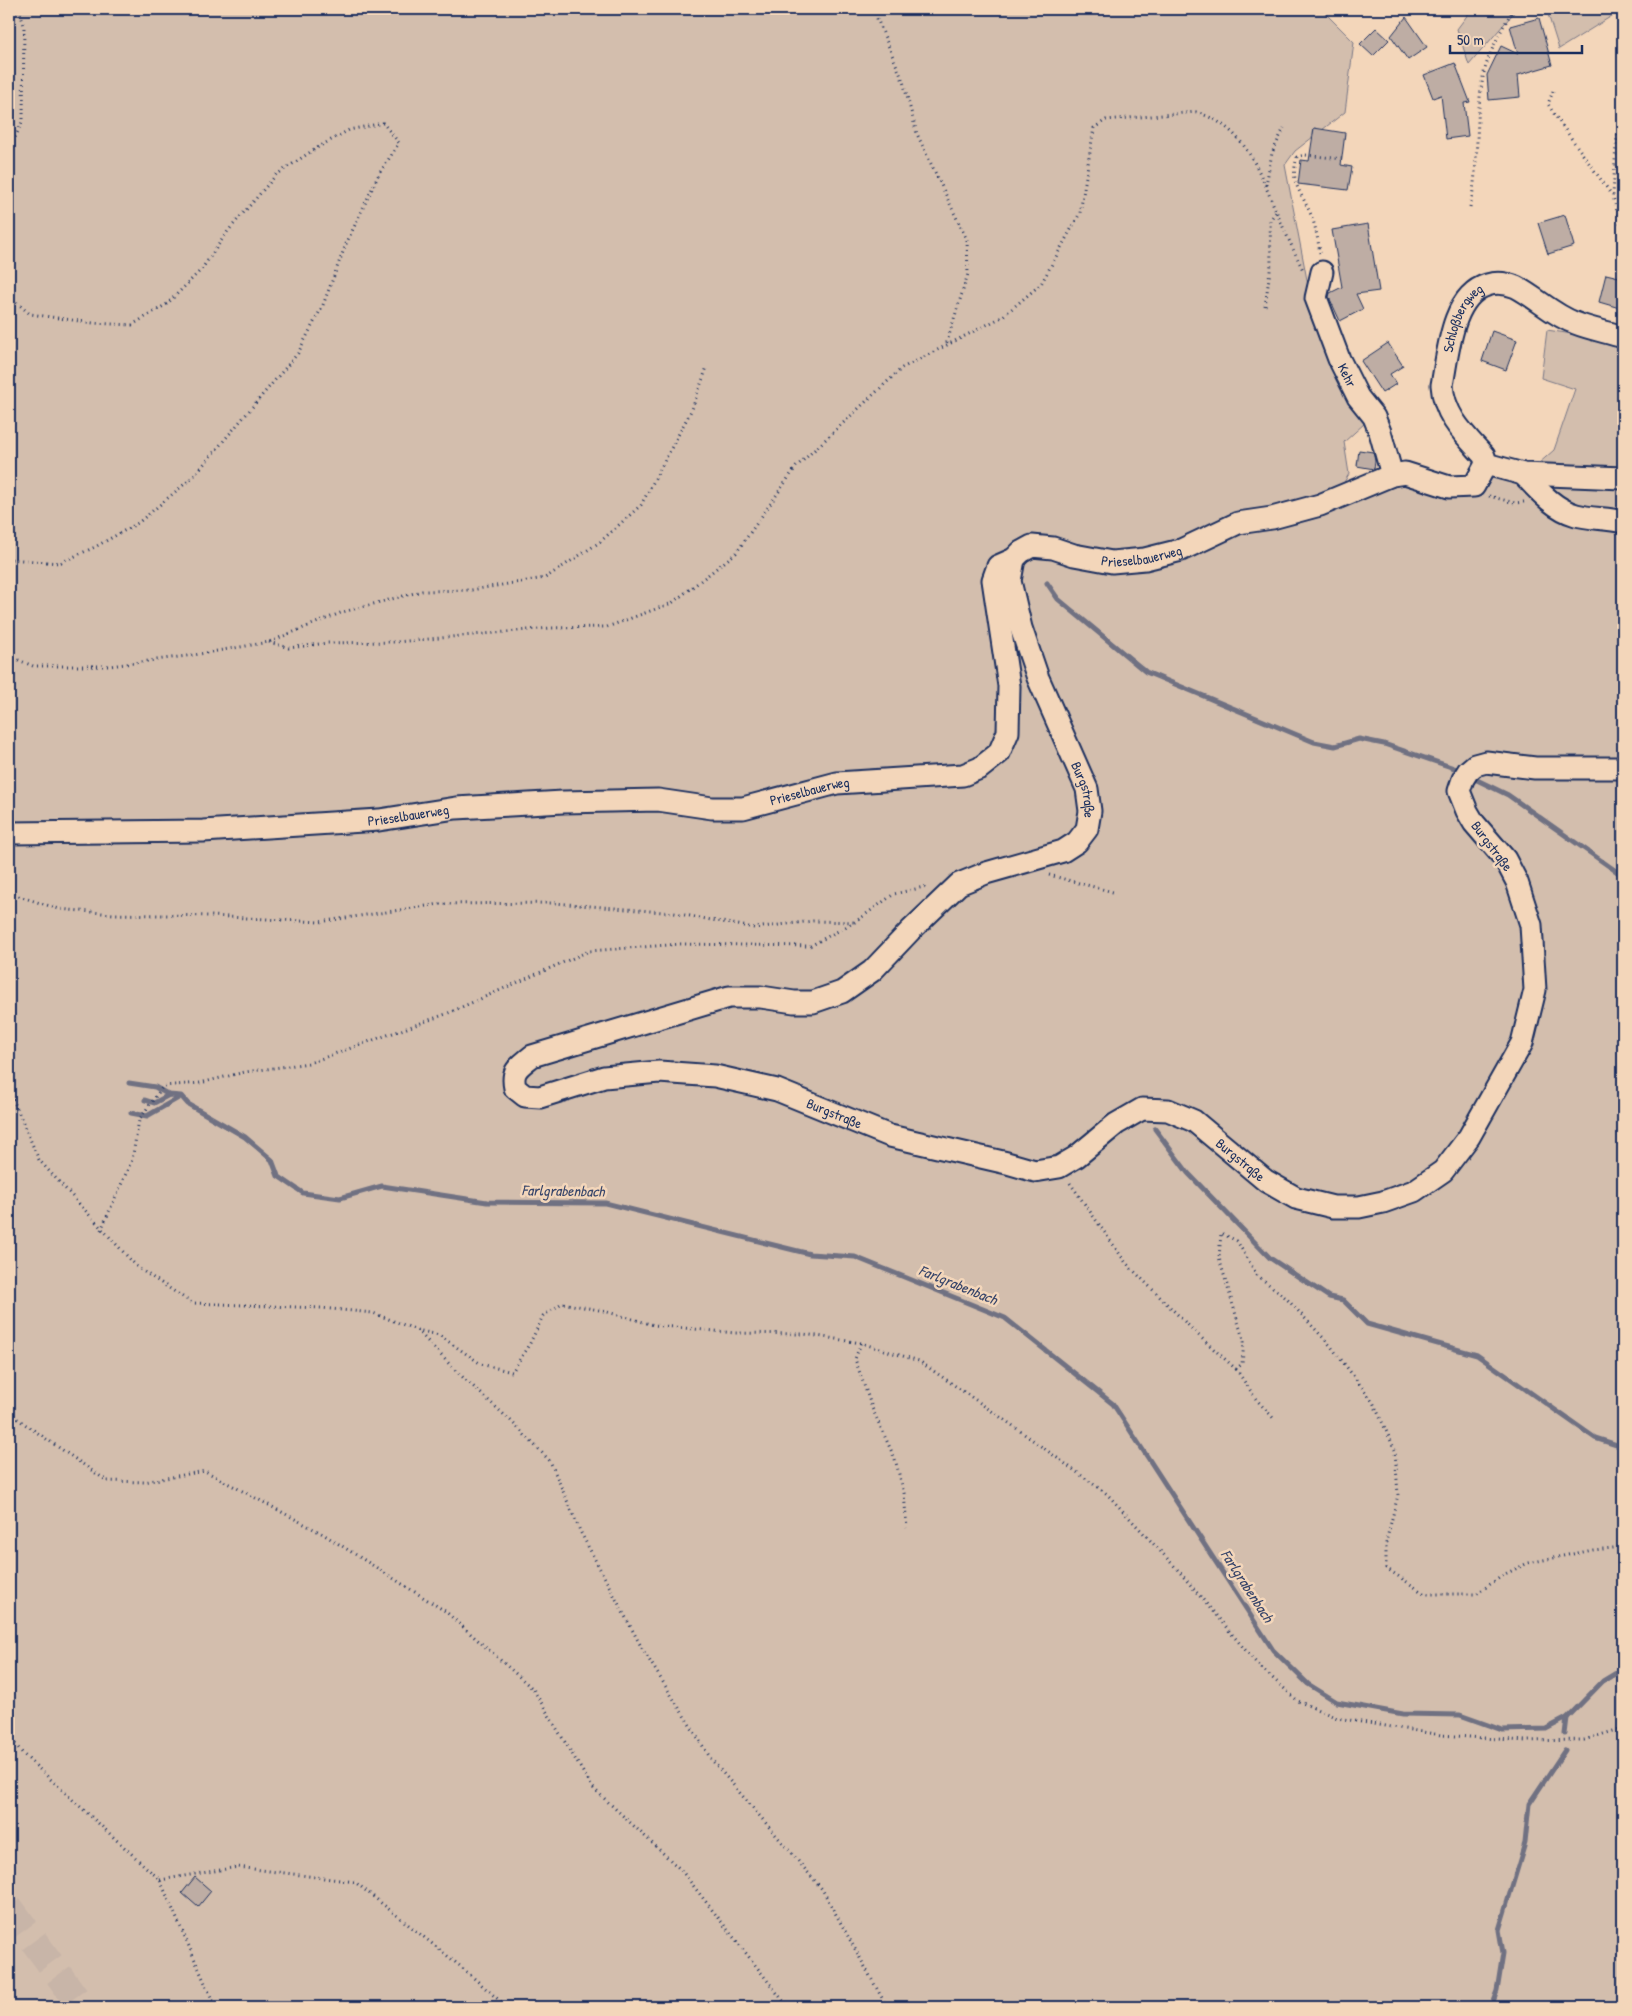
<svg xmlns="http://www.w3.org/2000/svg" width="1632" height="2016" viewBox="0 0 1632 2016" font-family="'Patrick Hand',sans-serif">
	<rect width="100%" height="100%" fill="#f3d6ba"/>
	<filter id="ink" filterUnits="userSpaceOnUse"><feTurbulence type="fractalNoise" baseFrequency=".02" numOctaves="2"/><feDisplacementMap in="SourceGraphic" scale="10" xChannelSelector="R" yChannelSelector="G"/><feConvolveMatrix kernelMatrix="1 2 1 2 8 2 1 2 1" color-interpolation-filters="sRGB"/></filter>
	<g filter="url(#ink)">
		<!-- green -->
		<g fill="#d3bead" stroke="#777686">
			<polygon points="9,9 1321,9 1354,42 1345,112 1295,151 1285,165 1317,332 1325,347 1339,382 1365,423 1344,442 1349,474 1340,489 1315,499 1236,518 1194,538 1147,553 1113,557 1039,541 1025,544 995,566 989,579 990,608 999,660 1003,731 993,748 977,764 990,770 1004,758 1011,738 1016,701 1002,596 1002,580 1006,572 1028,556 1045,552 1084,564 1118,568 1154,565 1199,550 1249,528 1284,524 1327,511 1385,485 1411,481 1472,498 1496,472 1521,479 1554,450 1575,389 1541,378 1547,330 1623,342 1623,2007 9,2007"/>
			<polygon points="1472,9 1517,9 1469,65 1457,29"/>
			<polygon points="1527,9 1623,9 1559,49 1547,11"/>
		</g>
		<g fill="none" stroke-linecap="round" stroke-linejoin="round">
			<!-- stream -->
			<g stroke="#707182" stroke-width="5">
				<polyline points="1047,583 1058,599 1146,672 1314,742 1335,746 1359,739 1384,744 1457,769"/>
				<polyline points="1477,780 1508,795 1623,876"/>
				<polyline points="129,1083 155,1087 169,1095 181,1096 188,1104 245,1137 272,1160 278,1176 303,1193 340,1198 382,1186 487,1202 605,1203 810,1254 855,1257 1005,1318 1113,1404 1273,1650 1308,1684 1337,1702 1403,1714 1460,1715 1502,1730 1546,1729 1567,1718 1603,1681 1623,1669"/>
				<polyline points="145,1100 154,1103 169,1095"/>
				<polyline points="131,1113 147,1116 180,1097"/>
				<polyline points="1155,1129 1188,1173 1270,1258 1329,1297 1343,1300 1367,1324 1477,1355 1595,1438 1623,1447"/>
				<polyline points="1565,1734 1567,1718"/>
				<polyline points="1491,2007 1497,1991 1503,1953 1499,1930 1525,1843 1529,1804 1565,1750"/>
			</g>
		</g>
		<!-- building -->
		<g fill="#beada4" stroke="#1b2f5e">
			<polygon points="1406,17 1427,47 1408,60 1391,36"/>
			<polygon points="1539,18 1552,65 1518,75 1520,97 1489,100 1487,75 1501,46 1518,54 1510,26"/>
			<polygon points="1376,28 1389,40 1373,56 1360,44"/>
			<polygon points="1455,63 1470,102 1464,103 1468,136 1446,139 1441,95 1433,98 1424,75"/>
			<polygon points="1314,128 1345,133 1341,165 1352,167 1348,190 1298,184 1301,160 1309,161"/>
			<polygon points="1565,215 1574,246 1548,254 1538,223"/>
			<polygon points="1368,224 1379,291 1356,294 1363,309 1340,321 1329,297 1330,293 1342,287 1332,230"/>
			<polygon points="1606,274 1623,278 1623,309 1599,302"/>
			<polygon points="1492,331 1517,340 1506,370 1482,361"/>
			<polygon points="1388,343 1403,366 1390,374 1396,384 1382,393 1361,361"/>
			<polygon points="1359,450 1373,452 1375,461 1374,469 1357,466"/>
			<polygon points="195,1877 211,1891 198,1907 182,1893"/>
		</g>
		<g fill="none" stroke-linecap="round" stroke-linejoin="round">
			<!-- highway-tunnel -->
			<polyline stroke="#c8b5a8" stroke-width="28" stroke-dasharray="28 14" stroke-linecap="butt" points="9,1907 82,2007"/>
			<!-- minor casing -->
			<g stroke="#1b2f5e" stroke-width="25">
				<g id="minor">
					<path id="s1" d="M1322,272l-6,26 23,61 19,38 16,20 6,15 12,43"/>
					<path id="s2" d="M1486,464l-2,-8c-19,-21 -40,-40 -42,-71 6,-30 9,-89 45,-100 10,-3 19,-2 29,2 21,11 37,28 59,36 15,6 32,9 48,14"/>
					<polyline points="1486,464 1523,474 1623,478"/>
					<path d="M1523,474c15,16 31,35 53,41 15,4 32,3 47,7"/>
					<path id="s3" d="M1014,559l-4,22 11,47 17,50 49,111 3,22 -3,18 -10,13 -14,9 -77,22 -27,11 -48,46 -39,41 -30,21 -29,10h-19l-33,-5h-32l-197,59c-13,11 -21,14 -17,32l10,8 15,1 64,-20 55,-5 56,4 62,14 113,46 117,27 28,8 24,-4 17,-10 40,-33 26,-15 26,1 26,11 72,60 30,17 37,9h26l24,-5 31,-11 29,-20 26,-34 53,-94 13,-53 -4,-65 -14,-43 -12,-23 -31,-36 -7,-12 -8,-20 4,-12 5,-8 7,-6 11,-3 49,6h88"/>
					<path id="s4" d="M9,833l194,-2 176,-11 77,-12 107,-6 95,-2 54,8h31l94,-25 126,-8 17,-7 19,-15 9,-21 1,-46 -16,-106 5,-14 16,-7 7,-7 11,-6 21,2 21,7 38,7 33,-3 36,-9 57,-27 34,-5 48,-13 72,-30 13,-2 44,14 25,-1 12,-22"/>
				</g>
			</g>
			<!-- path -->
			<g stroke="#1b2f5e" stroke-width="3" stroke-dasharray="1 4" stroke-linecap="butt">
				<polyline points="873,9 903,81 917,134 967,240 968,274 946,345"/>
				<polyline points="1553,91 1548,104 1556,117 1612,195"/>
				<polyline points="1623,105 1616,144 1613,196 1623,234"/>
				<polyline points="9,151 23,120 24,25 19,9"/>
				<polyline points="1266,185 1272,153 1284,128"/>
				<path d="M1470,207c9,-40 5,-83 12,-124 4,-27 18,-50 31,-74"/>
				<path d="M1320,253c-2,-12 -4,-26 -9,-38 -9,-23 -22,-31 -14,-58l8,-2 39,4"/>
				<polyline points="9,296 30,314 93,323 132,325 167,304 201,270 228,231 276,175 315,149 349,130 383,123 399,143 379,174 346,244 323,305 298,353 193,477 138,523 95,547 60,563 9,559"/>
				<polyline points="1265,306 1271,264 1270,220 1276,212"/>
				<polyline points="1489,496 1515,503 1524,502"/>
				<path d="M269,642l20,6 38,-5 69,-1 154,-14 57,-1 65,-24 64,-50 60,-86 106,-99 100,-51 39,-33 39,-71 14,-85 12,-8 90,-8c50,15 62,58 81,101 8,19 17,38 26,57"/>
				<polyline points="9,656 33,666 110,666 194,655 269,642 343,612 422,591 471,590 545,578 600,542 641,505 692,409 707,367"/>
				<polyline points="1049,875 1113,892"/>
				<polyline points="9,893 59,909 113,914 211,916 319,922 440,904 555,903 674,913 754,928 813,921 854,922"/>
				<polyline points="9,1090 39,1160 138,1268 192,1303 321,1308 373,1313 417,1330 439,1335 481,1364 512,1372 530,1343 543,1316 562,1303 604,1311 654,1325 735,1333 804,1334 861,1343 919,1361 1009,1423 1107,1494 1177,1569 1258,1665 1298,1701 1337,1718 1441,1735 1526,1741 1584,1740 1623,1728"/>
				<polyline points="1070,1183 1126,1263 1197,1334 1236,1369 1242,1364 1244,1342 1219,1258 1221,1233 1237,1241 1257,1275 1286,1298 1330,1345 1373,1402 1395,1450 1398,1495 1386,1542 1386,1568 1425,1594 1476,1594 1505,1574 1528,1563 1593,1550 1623,1547"/>
				<polyline points="101,1230 132,1160 139,1120 163,1086 200,1083 245,1072 309,1063 446,1014 589,951 681,944 810,946 855,922 894,894 928,886"/>
				<polyline points="417,1330 455,1370 511,1421 550,1461 581,1533 643,1650 711,1759 822,1889 887,2007"/>
				<polyline points="861,1343 855,1359 872,1408 895,1459 904,1493 907,1528"/>
				<polyline points="1236,1369 1256,1399 1275,1420"/>
				<polyline points="9,1413 107,1481 144,1482 205,1471 323,1534 445,1611 533,1689 592,1787 681,1870 788,2007"/>
				<polyline points="9,1736 23,1754 160,1880 212,1999 217,2007"/>
				<polyline points="160,1880 238,1867 355,1882 460,1966 507,2007"/>
			</g>
			<!-- minor -->
			<use href="#minor" stroke="#f3d6ba" stroke-width="21"/>
		</g>
	</g>
	<g text-anchor="middle" stroke-width="5" stroke-linejoin="round" paint-order="stroke">
		<!-- street labels -->
		<g font-size="14" fill="#1b2f5e" stroke="#f3d6ba">
			<text dy="5" stroke="none"><textPath href="#s2" startOffset="164">Schloßbergweg</textPath></text>
			<text dy="5" stroke="none"><textPath href="#s1" startOffset="110">Kehr</textPath></text>
			<text dy="5" stroke="none"><textPath href="#s4" startOffset="1345">Prieselbauerweg</textPath></text>
			<text dy="5" stroke="none"><textPath href="#s3" startOffset="245">Burgstraße</textPath></text>
			<text dy="5" stroke="none"><textPath href="#s4" startOffset="805">Prieselbauerweg</textPath></text>
			<text dy="5" stroke="none"><textPath href="#s4" startOffset="400">Prieselbauerweg</textPath></text>
			<text transform="translate(1492 846) rotate(53)" y="5">Burgstraße</text>
			<text dy="5" stroke="none"><textPath href="#s3" startOffset="1279">Burgstraße</textPath></text>
			<text dy="5" stroke="none"><textPath href="#s3" startOffset="1729">Burgstraße</textPath></text>
		</g>
		<!-- water labels -->
		<g font-size="15" font-style="italic" fill="#37456a" stroke="#f3d6ba">
			<text transform="translate(563 1191) rotate(1)" y="5">Farlgrabenbach</text>
			<text transform="translate(958 1285) rotate(22)" y="5">Farlgrabenbach</text>
			<text transform="translate(1247 1586) rotate(57)" y="5">Farlgrabenbach</text>
		</g>
	</g>
	<!-- margin -->
	<rect width="1632" height="2016" fill="none" stroke="#f3d6ba" stroke-width="30"/>
	<rect x="15" y="15" width="1602" height="1986" fill="none" stroke="#1b2f5e" stroke-width="2" filter="url(#ink)"/>
	<!-- scale -->
	<path d="M1450 45v8h132v-8" fill="none" stroke="#1b2f5e" stroke-width="2.5"/>
	<text x="1457" y="45" font-size="15" fill="#1b2f5e" stroke="#f3d6ba" stroke-width="4" paint-order="stroke">50 m</text>
</svg>
